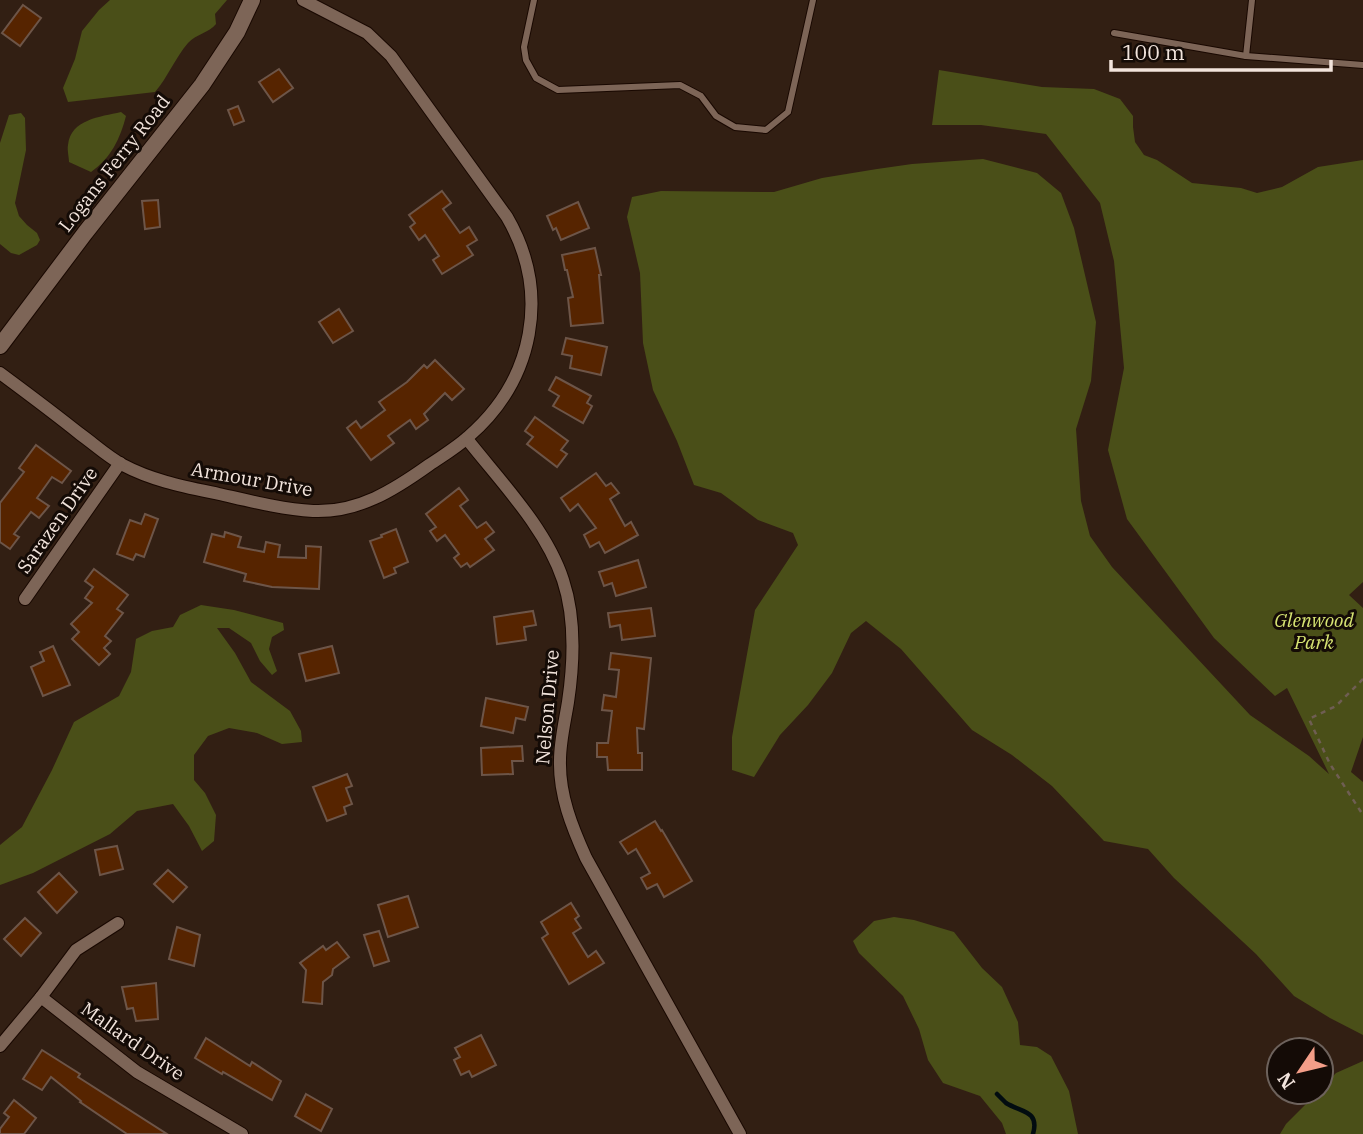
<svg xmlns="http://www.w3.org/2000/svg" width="1363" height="1134" viewBox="0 0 1363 1134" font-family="'IBM Plex Serif',serif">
	<rect width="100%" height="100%" fill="#321f13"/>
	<!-- green -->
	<g fill="#4a4f18">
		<path d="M110,0h117l-12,14 1,10c-7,9 -20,10 -28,19 -13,15 -20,34 -33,49l-87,10 -5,-14 12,-29 7,-28 17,-21z"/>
		<polygon points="939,70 1042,87 1094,89 1120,99 1133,116 1133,127 1135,142 1144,155 1157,160 1192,183 1241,188 1257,193 1282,187 1318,167 1363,160 1363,582 1349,595 1363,608 1363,737 1351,772 1363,782 1363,1035 1330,1018 1294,996 1256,954 1174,878 1148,849 1104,841 1052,786 1012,755 972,730 901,649 866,621 851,633 832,673 808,705 780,735 754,777 732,770 732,737 755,610 798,545 793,533 758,520 721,493 694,485 677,441 653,390 643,343 640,273 627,217 632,197 661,191 774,192 822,178 877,169 912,164 983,159 1037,173 1061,193 1074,228 1096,322 1091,381 1076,429 1081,501 1090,536 1112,567 1250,715 1309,756 1329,774 1287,688 1275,696 1214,638 1127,519 1108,450 1124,368 1114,261 1100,203 1046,134 981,125 932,125"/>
		<path d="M121,112l5,4c-6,23 -15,42 -35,56l-22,-10c0,-5 -2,-12 -1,-17 3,-26 32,-28 53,-33z"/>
		<polygon points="21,113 25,118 26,150 15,203 19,216 27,225 37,233 40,240 37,245 19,255 11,253 0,244 0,143 9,115"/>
		<polygon points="201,605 234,610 283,623 284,630 272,637 269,649 277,671 272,675 260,661 251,643 229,628 217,628 235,653 251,682 290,711 301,731 302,742 282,744 257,733 229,728 208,736 194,755 194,780 205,793 216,815 214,841 202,851 189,826 173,804 137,811 110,834 33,873 0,885 0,845 22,827 52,770 74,722 119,696 131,672 136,639 152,631 173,627 180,615"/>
		<polygon points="894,917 914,920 954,932 982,968 1002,987 1018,1022 1020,1045 1037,1047 1051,1056 1069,1091 1078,1134 1006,1134 1002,1123 980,1096 943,1083 928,1060 919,1029 903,996 859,953 853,941 874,921"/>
		<polygon points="1363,1061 1363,1134 1280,1134 1286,1124 1318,1092 1321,1092 1321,1089 1336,1073"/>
	</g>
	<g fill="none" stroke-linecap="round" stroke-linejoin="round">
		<!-- stream -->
		<path stroke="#020c10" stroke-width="4.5" d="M997,1094c3,3 6,6 9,9 14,9 34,7 27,31"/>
	</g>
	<!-- building -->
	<g fill="#562400" stroke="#6d5548" stroke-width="2">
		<polygon points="23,5 41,18 20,46 2,33"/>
		<polygon points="279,69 293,88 273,102 259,82"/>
		<polygon points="238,106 244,121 234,125 228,110"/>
		<polygon points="442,191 451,203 443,209 460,233 469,227 477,240 467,246 473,255 442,274 433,260 439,256 425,235 419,240 410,227 415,223 409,215"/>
		<polygon points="158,200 160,227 145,229 142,201"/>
		<polygon points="578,202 589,228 561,240 556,228 553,230 547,216"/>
		<polygon points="595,248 601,275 599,275 603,323 571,326 568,298 573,297 567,270 565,270 562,255"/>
		<polygon points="339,309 353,331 333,343 319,322"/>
		<polygon points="566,338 607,347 601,375 570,368 572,356 562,354"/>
		<polygon points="435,360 464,389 452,400 445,393 424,414 428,420 416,429 410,420 388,436 394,443 371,460 347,428 356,421 361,428 385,410 379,402 407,382 424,365 427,368"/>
		<polygon points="556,377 591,396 587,403 592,406 583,423 553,406 559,396 549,390"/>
		<polygon points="535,417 568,441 561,450 567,454 557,467 527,444 533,437 525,431"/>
		<polygon points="36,445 71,471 62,483 52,477 37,498 49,506 39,518 31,512 14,534 19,537 10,549 0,542 0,503 24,472 19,468"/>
		<polygon points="596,473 606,486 611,483 619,493 610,499 625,526 631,522 638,535 605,553 599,542 590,547 584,535 596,528 578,504 570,511 561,498"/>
		<polygon points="459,488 468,500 460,506 477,528 486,522 494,532 485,539 494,550 470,567 467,563 461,567 454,558 459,554 445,535 437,541 430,531 436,527 426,514"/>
		<polygon points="145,514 158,519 144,557 136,554 133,560 117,554 130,520 141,524"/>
		<polygon points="396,529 408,562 394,568 396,573 384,578 370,541 382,537 381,535"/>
		<polygon points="225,532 241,537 238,547 264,552 266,542 280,545 278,557 306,558 306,546 321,547 319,589 272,587 244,581 246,574 204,562 212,534 224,537"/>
		<polygon points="638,560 646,587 616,596 612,583 604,586 599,572"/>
		<polygon points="94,569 128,595 117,609 123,613 105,636 111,641 104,648 110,654 99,665 72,639 79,632 71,624 92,603 85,598 93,587 85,581"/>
		<polygon points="651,608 655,636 622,640 620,625 610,627 608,613"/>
		<polygon points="533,611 536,625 524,627 526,640 497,644 494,617"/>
		<polygon points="53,646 70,685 43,696 31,667 44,661 40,652"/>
		<polygon points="332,646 339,673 306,681 299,654"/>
		<polygon points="611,653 651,658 644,729 637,728 638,753 642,753 642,770 608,770 607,757 597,757 597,743 608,743 612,711 602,710 604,695 616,697 619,670 609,669"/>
		<polygon points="486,698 528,707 525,720 516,718 513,733 481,726"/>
		<polygon points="522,746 523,761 512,761 513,774 482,775 481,748"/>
		<polygon points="347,774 352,786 346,788 352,804 344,807 346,814 327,821 313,787"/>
		<polygon points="655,821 661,831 662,830 692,881 664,897 657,884 647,889 641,878 650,873 636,849 628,854 620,842"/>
		<polygon points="117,846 123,869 100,875 95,850"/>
		<polygon points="168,870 187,887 173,902 154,884"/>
		<polygon points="59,873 77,892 57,913 38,892"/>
		<polygon points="408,896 418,927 388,937 378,905"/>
		<polygon points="571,903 579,916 575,919 581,928 573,933 588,957 596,951 604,963 569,984 542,938 548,934 541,922"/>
		<polygon points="25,918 41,933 21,956 4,939"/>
		<polygon points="177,927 200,935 194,966 169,959"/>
		<polygon points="379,931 389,961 374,966 364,935"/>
		<polygon points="337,942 349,957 333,969 332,975 323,982 322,1004 303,1002 306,970 300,963 323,946 326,950"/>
		<polygon points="156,983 158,1019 136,1021 133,1008 127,1009 122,987"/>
		<polygon points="481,1035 496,1065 472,1077 469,1071 461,1075 454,1060 460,1057 455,1048"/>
		<polygon points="206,1038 250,1066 252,1062 281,1081 272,1100 223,1072 222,1074 195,1058"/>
		<polygon points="42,1050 80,1074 78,1077 167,1134 127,1134 80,1102 81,1101 51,1077 42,1090 23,1079"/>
		<polygon points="306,1094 332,1109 321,1131 295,1116"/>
		<polygon points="14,1100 36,1118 24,1134 0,1134 0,1129 9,1117 4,1113"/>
	</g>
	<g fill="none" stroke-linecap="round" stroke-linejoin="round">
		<!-- service casing -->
		<g stroke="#190801" stroke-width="8">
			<g id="service">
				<polyline points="534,0 524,47 526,60 536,78 558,90 680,85 701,96 716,116 735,127 766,130 788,112 813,0"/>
				<polyline points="1252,0 1246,56 1363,65"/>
				<polyline points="1114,33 1246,56"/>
			</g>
		</g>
		<!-- minor casing -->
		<g stroke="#190801" stroke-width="14">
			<g id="minor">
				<path d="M0,373c27,20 54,40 80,61 14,10 28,23 43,31 30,16 63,22 96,29 31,7 62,15 94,17 45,2 81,-21 116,-46 13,-9 27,-17 39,-28 66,-57 83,-144 39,-220l-116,-161 -24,-23 -64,-33"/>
				<path d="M467,439c33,42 79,89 96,141 13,39 11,82 5,122 -3,19 -8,39 -8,58 -1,35 12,67 26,98l154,276"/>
				<polyline points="25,599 120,463"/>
				<polyline points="41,997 137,1072 242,1134"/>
				<polyline points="0,1046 41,997 76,950 118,923"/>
			</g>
		</g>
		<!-- tertiary casing -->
		<g stroke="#190801" stroke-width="18">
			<polyline id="tertiary" points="0,346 85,233 202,85 237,32 252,0"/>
		</g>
		<!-- path -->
		<polyline stroke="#6f5e53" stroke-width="2.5" stroke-dasharray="5 5" stroke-linecap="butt" points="1363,679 1336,706 1309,719 1330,764 1363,815"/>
		<!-- service -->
		<use href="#service" stroke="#7d6557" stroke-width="6"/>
		<!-- minor -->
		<use href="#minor" stroke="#7d6557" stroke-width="12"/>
		<!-- tertiary -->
		<use href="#tertiary" stroke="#7d6557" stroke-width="16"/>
	</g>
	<g text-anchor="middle" stroke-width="6" stroke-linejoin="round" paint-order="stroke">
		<!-- street labels -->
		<g font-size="19" fill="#f2e4dc" stroke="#140b06">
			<text transform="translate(114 163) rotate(-52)" y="7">Logans Ferry Road</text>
			<text transform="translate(252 479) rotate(10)" y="7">Armour Drive</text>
			<text transform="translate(57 520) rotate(-55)" y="7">Sarazen Drive</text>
			<text transform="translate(547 707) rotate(-85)" y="7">Nelson Drive</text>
			<text transform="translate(133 1041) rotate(35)" y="7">Mallard Drive</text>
		</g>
		<!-- park labels -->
		<g font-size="19" font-style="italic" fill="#d8e573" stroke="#140b06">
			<text x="1314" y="627">Glenwood<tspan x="1314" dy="22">Park</tspan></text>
		</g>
	</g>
	<!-- north arrow -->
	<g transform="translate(1300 1071) rotate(235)"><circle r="33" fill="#140b06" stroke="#6d625c" stroke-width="2"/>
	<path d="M0-5L12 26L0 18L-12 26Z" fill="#f49e88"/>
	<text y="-10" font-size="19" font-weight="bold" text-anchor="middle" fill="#f2e4dc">N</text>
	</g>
	<!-- scale -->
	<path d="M1111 60v10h220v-10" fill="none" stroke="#f2e4dc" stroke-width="3.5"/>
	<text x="1122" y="60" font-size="21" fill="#f2e4dc" stroke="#140b06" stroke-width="5" paint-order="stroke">100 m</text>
</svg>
